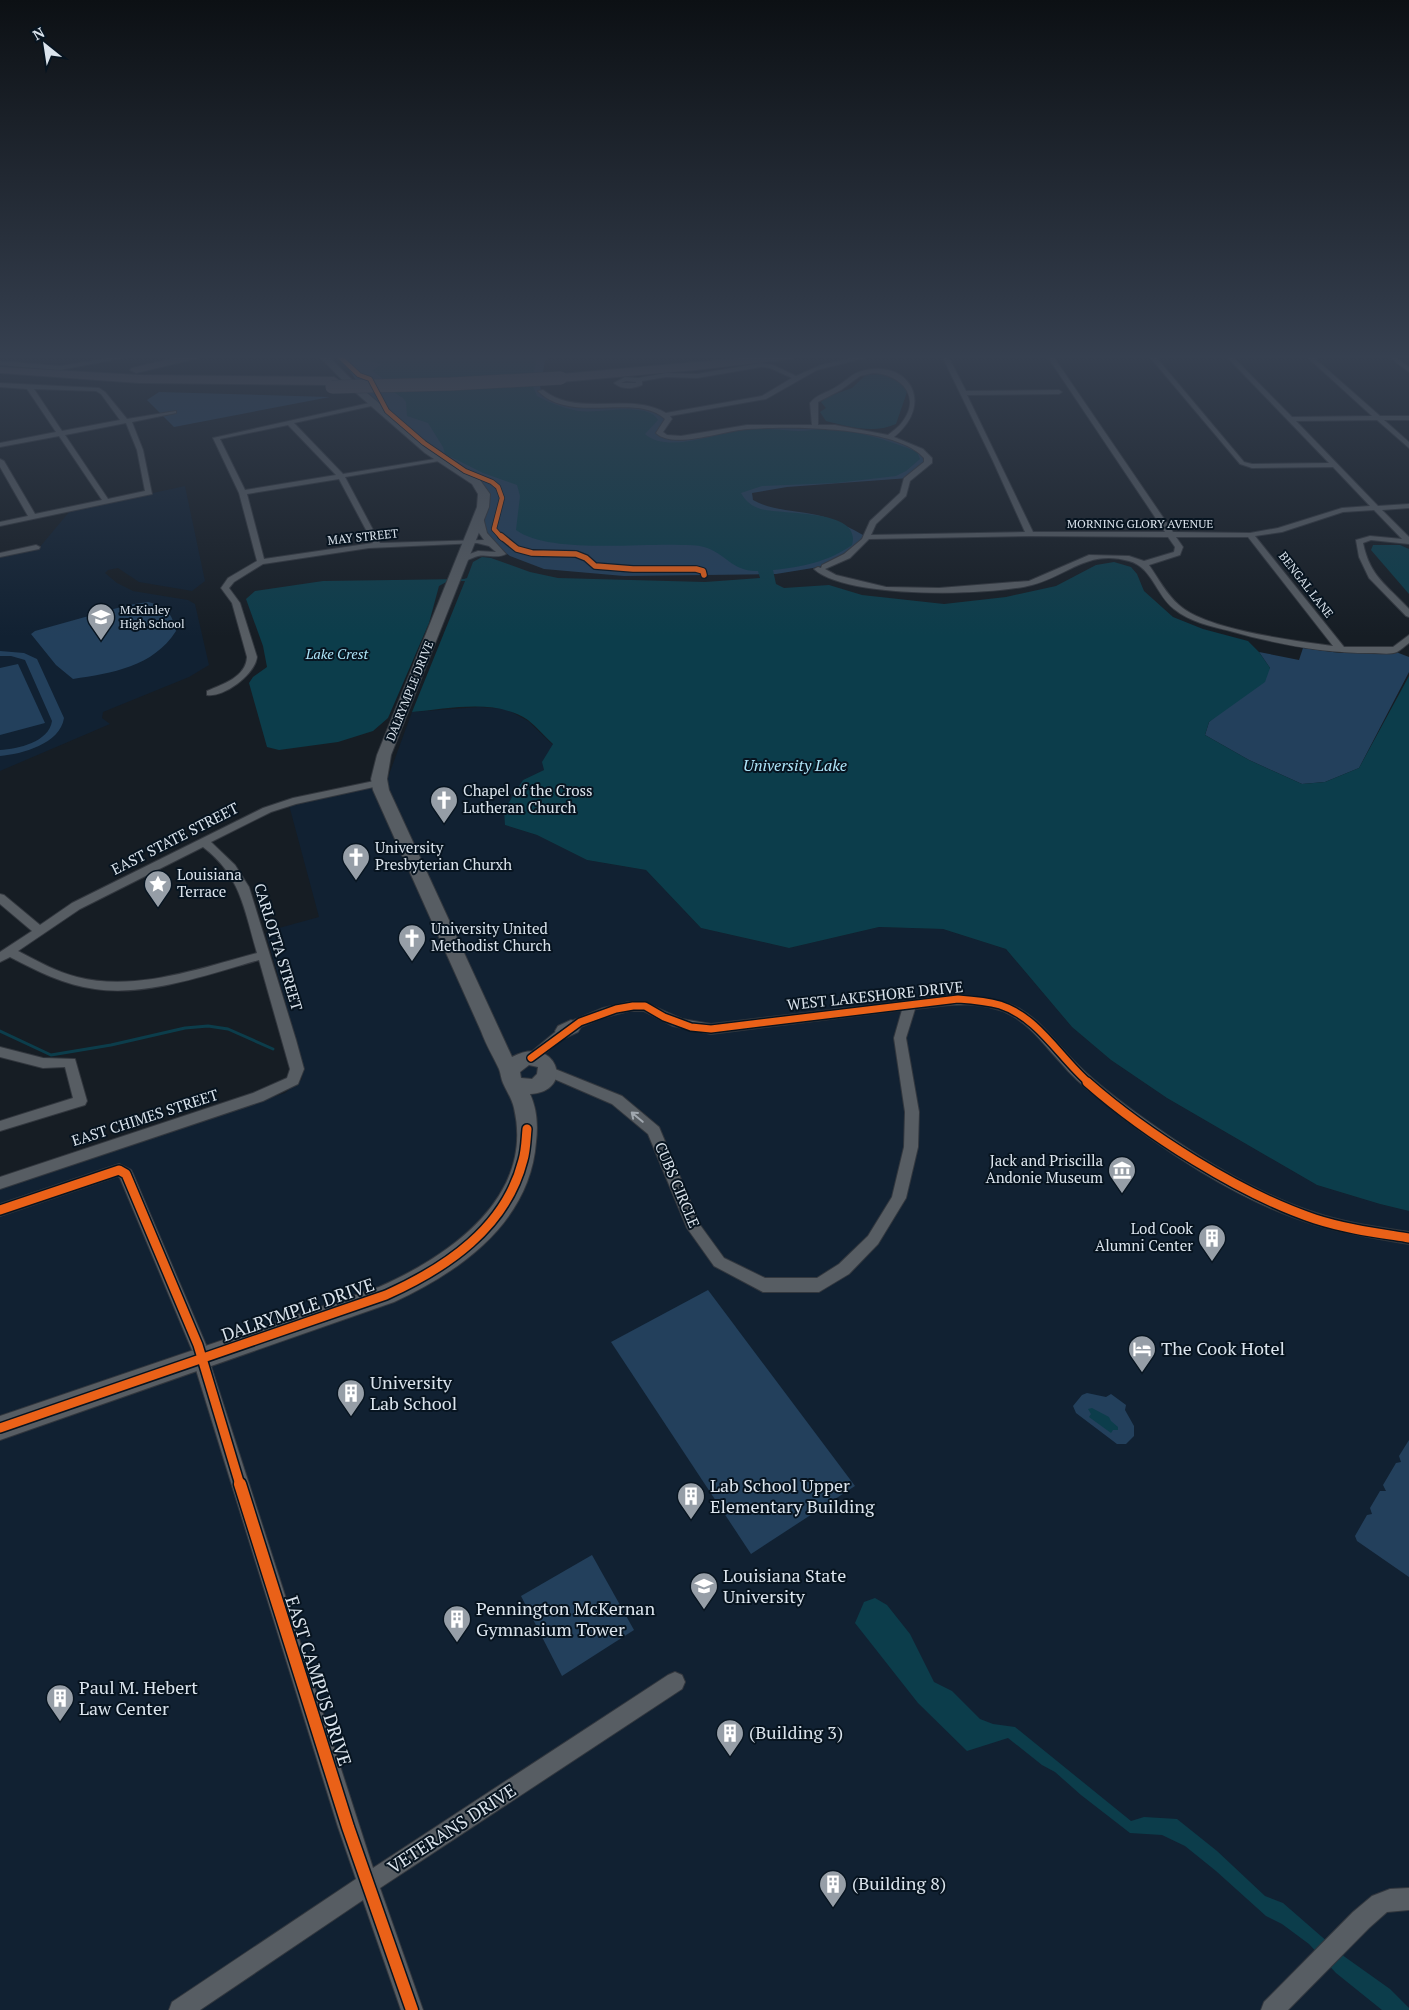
<svg xmlns="http://www.w3.org/2000/svg" width="1409" height="2010" viewBox="0 0 1409 2010" font-family="'PT Serif',serif">
	<rect width="100%" height="100%" fill="#161d24"/>
	<!-- built -->
	<g fill="#112132">
		<polygon points="185,486 205,581 192,591 139,582 118,568 108,570 105,573 117,583 133,591 188,600 195,604 209,665 189,677 103,712 102,718 110,724 0,771 0,557 39,548 70,511"/>
		<polygon points="479,707 506,709 528,721 553,745 543,762 544,770 523,780 505,825 537,835 587,860 646,870 701,928 789,948 879,927 943,929 1006,949 1072,1027 1111,1060 1167,1098 1317,1185 1380,1204 1409,1211 1409,2010 0,2010 0,1185 285,1093 302,1079 302,1060 266,934 268,931 319,917 289,805 387,780 412,712"/>
	</g>
	<!-- green -->
	<g fill="#23405c">
		<path d="M340,356h206l-6,30 1,5 29,14 66,2 21,4 11,5 -9,18 13,4 68,-11 80,-1 56,8 40,13 13,14 -20,17 -122,9 -35,6 1,7c20,11 42,10 64,15 18,4 33,13 50,22l-15,15 -33,15 -43,7 -152,2 -80,-7 -34,-13 -24,-18 -7,-21 1,-31 -111,-86z"/>
		<polygon points="159,392 330,397 174,427 147,400"/>
		<path d="M148,602c18,4 24,11 28,29 -23,36 -64,42 -103,48l-17,-14 -25,-31 4,-3 93,-26z"/>
		<polygon points="1303,648 1340,653 1396,652 1409,657 1409,672 1359,768 1325,782 1302,784 1249,760 1205,735 1209,722 1270,668 1259,652 1299,660"/>
		<path d="M0,651l24,2 13,6 27,59c-4,26 -42,36 -64,38v-6c18,-1 49,-8 52,-29l-27,-61 -14,-4h-11z"/>
		<polygon points="18,664 45,723 0,735 0,668"/>
		<polygon points="708,1290 855,1486 751,1554 611,1342"/>
		<polygon points="1087,1393 1106,1397 1111,1394 1126,1405 1125,1410 1134,1426 1134,1436 1126,1444 1117,1444 1076,1413 1073,1406 1082,1395"/>
		<polygon points="1409,1440 1409,1577 1357,1541 1355,1536 1367,1515 1372,1514 1370,1508 1380,1491 1386,1491 1383,1485 1396,1463 1401,1462 1399,1456"/>
		<polygon points="592,1555 634,1630 562,1676 521,1596"/>
	</g>
	<!-- water -->
	<g fill="#0c3d4b">
		<path d="M346,356h192l-7,26 6,14c13,7 26,12 41,15 18,3 70,-10 80,9l-13,14c21,19 67,1 92,-3 20,-4 41,-1 61,0 9,0 18,-2 27,-2 32,1 63,11 92,23l3,7 -14,12 -10,5 -60,7 -74,3 -21,7c4,7 9,12 17,15 20,8 105,-1 94,37 -24,17 -50,22 -79,25l3,14 8,4 45,-3 33,10 82,9 62,-7 50,-11 40,-21 18,-3 17,5 6,7 7,17 29,26 30,12 45,12 11,11 11,16 -5,14 -56,40 -4,13 44,25 53,24 23,-2 34,-14 50,-92v535l-29,-7 -63,-19 -150,-87 -56,-38 -39,-33 -66,-78 -63,-20 -64,-2 -90,21 -88,-20 -55,-58 -59,-10 -50,-25 -32,-10 -1,-15 19,-30 21,-10 -2,-8 11,-18c-8,-7 -16,-17 -25,-24 -33,-22 -79,-11 -116,-8l53,-131h-17l-9,5 -10,37 -41,95 -15,13 -35,11 -59,8 -12,-3 -18,-64 4,-6 14,-10 -4,-21 -17,-47 9,-8 68,-10 141,-2 3,-1 6,-16 9,-5 9,1 39,14 28,6 147,4 55,-4 -2,-7c-26,1 -32,-18 -54,-24 -7,-2 -16,-2 -23,-2 -41,-2 -133,9 -165,-15l4,-34 -3,-11 -34,-12 -38,-19 -2,-7 -15,-24 -21,-7 -1,-14 -3,-4 -16,-10 -6,-11 -9,-6 10,-7 -14,-3 -16,1z"/>
		<path d="M882,374l21,10 4,8 -11,32c-23,10 -46,3 -70,-3l-6,-9 6,-4 -5,-6 6,-5 25,-9 14,-13z"/>
		<polygon points="1373,545 1400,545 1409,549 1409,594 1371,550"/>
		<polygon points="1092,1408 1109,1417 1111,1421 1118,1427 1118,1430 1113,1430 1111,1433 1089,1417 1091,1414 1088,1409"/>
		<polygon points="875,1598 887,1605 910,1634 934,1682 952,1691 980,1719 993,1724 1015,1727 1131,1821 1144,1817 1177,1819 1217,1851 1265,1896 1283,1903 1345,1957 1390,1989 1409,2008 1409,2010 1382,2010 1336,1973 1309,1944 1282,1924 1266,1916 1216,1871 1185,1846 1162,1835 1130,1833 1081,1795 1055,1772 1042,1765 1008,1738 967,1751 918,1703 855,1623 864,1602"/>
	</g>
	<g fill="none" stroke-linecap="round" stroke-linejoin="round">
		<!-- stream -->
		<polyline stroke="#0c3d4b" stroke-width="3" points="0,1031 51,1055 111,1045 185,1028 208,1026 228,1029 273,1049"/>
		<!-- street casing -->
		<g stroke="#32373e" stroke-width="2">
			<g id="street">
				<polygon points="121,356 133,356 60,370 0,365 0,361 60,366"/>
				<path d="M861,356h11l-55,14 -51,29 -96,17 2,3 -9,13 4,3 14,1 66,-11h65l-2,-22c7,-9 17,-10 26,-16 8,-4 14,-12 23,-15 47,-16 78,30 35,65l29,12 9,9v5l-22,18 -4,15 -30,28 -5,11 154,-3 -32,-71 -51,-105h6l18,35 93,-1 3,2 -3,2 -92,1 66,137h132l-118,-176h6l120,176 77,1 28,-5 64,-20 28,-2 -37,-39 -81,1 -12,-4 -91,-108h6l89,106 8,2 77,-1 -103,-107h6l60,61 80,-1 -66,-60h6l68,60h29v4h-25l25,22v6l-32,-28 -81,1 82,85 31,-2v4l-27,2 27,27v7l-38,-4 -8,3c7,34 24,42 46,66v8l-3,-1 -37,-38 -10,-21 -3,-17 14,-4 32,3 -28,-29 -31,2 -61,20 -27,4 89,111h49l16,-12v8c-3,2 -8,7 -12,9 -7,3 -18,1 -26,1 -49,0 -95,-9 -141,-22 -20,-5 -40,-9 -56,-22 -18,-14 -22,-42 -45,-48 -41,-12 -62,15 -97,24 -42,11 -186,14 -218,-16l4,-2 3,1 1,-3 22,-11 18,-15 8,-18 30,-28 4,-15 20,-16v-4c-28,-32 -135,-32 -176,-29 -23,1 -75,21 -92,4l9,-14c-28,-27 -94,6 -127,-28l5,-1c36,28 86,1 123,23l96,-17 30,-18 -22,-10 -9,-1 -64,11 -31,-1 -24,4v4c-10,4 -20,5 -28,-2l11,-6 13,1 28,-5 31,1 64,-11 12,2 23,11 25,-11zM873,373c26,1 49,22 30,48 -4,6 -10,10 -15,14l-53,-10h-17v-23l23,-12 19,-14zM626,381l10,1v1h-15zM1030,536l138,1 7,10 -1,5 -30,9 -15,-5 -40,-1 -60,26 -90,7 -53,-1 -50,-12 -11,-6 25,-11 19,-19zM1176,537h72l85,109c-37,-5 -127,-16 -154,-41 -12,-10 -21,-27 -30,-40l31,-10 3,-8z"/>
				<polygon points="1388,356 1394,356 1409,367 1409,372"/>
				<path d="M0,383l99,5 6,4 22,27 49,-8v2l-44,9 11,28 9,44 -152,32v-4l28,-6 -28,-49v-8l4,2 31,53 67,-14 -43,-64 -59,11v-4l56,-11 -29,-43 -27,-2zM34,389l62,2 5,3 19,26 -58,11zM126,423l11,27 8,41 -37,8 -43,-64z"/>
				<path d="M374,402l2,1v2l-82,18 49,51 104,-17v2l-2,1 -100,17 35,66 104,-3 -5,-7 -4,-16 4,-2 4,2 4,16 19,21c-8,5 -19,0 -28,2 -7,2 -12,6 -20,6v-4l20,-7 18,1 -7,-6 -12,-3 -108,5 -106,16 -29,18 -5,6 11,15 17,54c-2,18 -34,41 -50,38v-4c16,-7 39,-14 40,-34l-15,-54 -11,-15 7,-10 29,-17 -18,-68 -26,-55zM288,425l48,50 -91,15 -25,-51zM339,479l34,64 -109,16 -17,-65z"/>
				<polygon points="36,545 40,547 39,549 0,557 0,553"/>
				<path d="M379,780l5,3 -1,2 -87,19 -25,8 -60,30 24,23 14,22 47,153 8,29 -6,15 -35,17 -263,88v-12l253,-84 34,-15 3,-9 -31,-109c-49,14 -112,37 -164,29 -31,-4 -58,-18 -85,-32l-10,5v-10l32,-21 -32,-27v-10l4,1 36,30 32,-22 191,-95 30,-10zM203,847c38,29 41,62 54,106 -56,15 -121,39 -180,24 -20,-5 -40,-16 -59,-26l62,-42z"/>
				<path d="M958,995c21,2 43,4 62,14 21,12 35,33 52,50 19,20 41,37 63,53 55,40 116,80 181,101 30,10 62,14 93,19v12c-31,-5 -62,-10 -93,-19 -77,-23 -158,-77 -220,-129 -13,-10 -25,-21 -36,-34 -15,-16 -29,-36 -49,-47 -30,-16 -63,-10 -96,-6l-9,29 13,74 -1,35 -12,51 -28,46 -29,30 -30,18h-56l-49,-26 -27,-38 -39,-94 -36,-30 -67,-29 -2,-3 2,-3h10l67,27 37,31 41,98 24,33 41,20h52l22,-14 29,-28 24,-39 12,-50 1,-35 -11,-74 8,-28 -191,24 -38,-8 -29,-15h-15l-27,7 -31,13 -35,30h-10l-2,-3 36,-30 14,-8 29,-12 26,-6 17,1 36,16 29,5z"/>
				<polygon points="0,1047 43,1058 75,1059 87,1101 85,1105 0,1131 0,1121 73,1098 65,1067 43,1068 0,1057"/>
				<polygon points="119,1164 131,1170 133,1174 206,1345 204,1350 198,1352 192,1350 120,1178 118,1176 0,1216 0,1204"/>
				<polygon points="201,1353 207,1355 209,1360 373,1868 668,1675 675,1672 682,1675 685,1682 682,1689 380,1888 423,2010 401,2010 363,1900 200,2010 169,2010 172,2002 356,1879 338,1827 193,1360 195,1355"/>
				<polygon points="1409,1888 1409,1910 1387,1912 1369,1928 1288,2010 1261,2010 1264,2002 1353,1912 1372,1896 1390,1889"/>
			</g>
		</g>
		<!-- secondary casing -->
		<g stroke="#32373e" stroke-width="2">
			<g id="secondary">
				<path d="M319,356h9l26,26 79,67 47,31 10,14 -1,13 -98,248 -4,24 2,11 123,267c44,-24 65,34 18,37 7,15 8,32 6,48 -6,80 -75,129 -142,160l-394,138v-24l379,-129c70,-31 156,-90 135,-179 -2,-9 -7,-16 -11,-25 -2,-4 -2,-9 -4,-14 -6,-13 -13,-24 -18,-38l-108,-241 -2,-11 6,-24 100,-248 1,-13 -6,-10 -47,-31 -77,-67zM529,1065l9,2 -1,7 -5,5 -11,-1 -1,-6z"/>
				<polygon points="571,1020 578,1022 581,1027 578,1032 565,1038 558,1036 555,1031 558,1026"/>
			</g>
		</g>
		<!-- highway casing -->
		<g stroke="#32373e" stroke-width="2">
			<g id="highway">
				<polygon points="182,356 201,356 199,358 136,373 130,370 132,368"/>
				<polygon points="764,356 798,356 792,359 696,370 561,382 555,378 561,374"/>
				<polygon points="0,367 139,375 334,377 340,381 334,385 139,383 0,373"/>
			</g>
		</g>
		<!-- street -->
		<use href="#street" fill="#575d63" fill-rule="evenodd"/>
		<!-- secondary -->
		<use href="#secondary" fill="#575d63" fill-rule="evenodd"/>
		<!-- highway -->
		<use href="#highway" fill="#5e5960" fill-rule="evenodd"/>
		<!-- highway-bridge casing -->
		<g stroke="#32373e" stroke-width="14" stroke-linecap="butt">
			<polyline id="highway-bridge" points="332,387 451,384 561,378"/>
		</g>
		<!-- highway-bridge -->
		<use href="#highway-bridge" stroke="#5e5960" stroke-width="13"/>
		<!-- cycleway-far4 casing -->
		<g stroke="#071420" stroke-width="6">
			<polyline id="cycleway-far4" points="339,356 359,375 370,379 387,411 424,443 465,471 492,482 498,487 502,498 494,529 502,538"/>
		</g>
		<!-- cycleway-far3 casing -->
		<g stroke="#071420" stroke-width="8">
			<polyline id="cycleway-far3" points="501,536 517,549 532,553 576,554 586,558 595,566 633,569 696,569 703,571 704,575"/>
		</g>
		<!-- cycleway-far2 casing -->
		<g stroke="#071420" stroke-width="10">
			<path id="cycleway-far2" d="M531,1058l49,-36 36,-13 17,-3h12l19,11 27,10 20,2 247,-30c14,1 28,2 42,6 38,12 60,53 89,78"/>
		</g>
		<!-- cycleway-far1 casing -->
		<g stroke="#071420" stroke-width="12">
			<g id="cycleway-far1">
				<path d="M1087,1082c59,52 153,112 228,137 31,10 63,14 94,19"/>
				<polyline points="0,1210 119,1170 126,1174 198,1345 240,1485"/>
				<path d="M0,1428l386,-133c60,-27 120,-67 137,-135 3,-10 3,-21 4,-31"/>
			</g>
		</g>
		<!-- cycleway casing -->
		<g stroke="#071420" stroke-width="15">
			<polyline id="cycleway" points="240,1484 348,1827 412,2010"/>
		</g>
		<!-- cycleway-far4 -->
		<use href="#cycleway-far4" stroke="#ea6118" stroke-width="4.5"/>
		<!-- cycleway-far3 -->
		<use href="#cycleway-far3" stroke="#ea6118" stroke-width="5.5"/>
		<!-- cycleway-far2 -->
		<use href="#cycleway-far2" stroke="#ea6118" stroke-width="7"/>
		<!-- cycleway-far1 -->
		<use href="#cycleway-far1" stroke="#ea6118" stroke-width="9"/>
		<!-- cycleway -->
		<use href="#cycleway" stroke="#ea6118" stroke-width="12"/>
	</g>
	<!-- one-way arrows -->
	<defs><path id="oneway-shaft" d="M-6 0H5M1.5-3L5.5 0L1.5 3" fill="none" stroke-width="1.6" stroke-linecap="round" stroke-linejoin="round" transform="scale(1.25)"/></defs>
	<use stroke="#a0a7af" href="#oneway-shaft" transform="translate(637 1117) rotate(-140)"/>
	<!-- sky -->
	<linearGradient id="sky" x2="0" y2="1"><stop stop-color="#0c1014"/><stop offset="0.56" stop-color="#364050"/><stop offset="1" stop-color="#364050" stop-opacity="0"/></linearGradient>
	<rect width="1409" height="637" fill="url(#sky)"/>
	<!-- icons -->
	<defs>
		<g id="school-pin" transform="scale(1.4375)"><path d="M0 17L-7.5 6A9.5 9.5 0 1 1 7.5 6Z" fill="#969ea7" stroke="#071420"/><path d="M0-5L7-2L0 1L-7-2ZM-4 1L0 2.5L4 1V4Q0 6-4 4Z" fill="#fff"/></g>
		<g id="church-pin" transform="scale(1.4375)"><path d="M0 17L-7.5 6A9.5 9.5 0 1 1 7.5 6Z" fill="#969ea7" stroke="#071420"/><path d="M-1.2-6h2.4v3.5h3.3v2.4h-3.3V6h-2.4V-.1h-3.3v-2.4h3.3Z" fill="#fff"/></g>
		<g id="sight-pin" transform="scale(1.4375)"><path d="M0 17L-7.5 6A9.5 9.5 0 1 1 7.5 6Z" fill="#969ea7" stroke="#071420"/><path d="M0-6L1.8-2.2L6-1.7L2.9 1.2L3.7 5.4L0 3.3L-3.7 5.4L-2.9 1.2L-6-1.7L-1.8-2.2Z" fill="#fff"/></g>
		<g id="museum-pin" transform="scale(1.4375)"><path d="M0 17L-7.5 6A9.5 9.5 0 1 1 7.5 6Z" fill="#969ea7" stroke="#071420"/><path d="M0-6L6-3V-2H-6V-3ZM-5-1h2V3h-2ZM-1-1h2V3h-2ZM3-1h2V3H3ZM-6 4H6V6H-6Z" fill="#fff"/></g>
		<g id="building-pin" transform="scale(1.4375)"><path d="M0 17L-7.5 6A9.5 9.5 0 1 1 7.5 6Z" fill="#969ea7" stroke="#071420"/><path d="M-4-6H4V6H1V3H-1V6H-4ZM-2.5-4.3h1.7v1.8h-1.7ZM.8-4.3h1.7v1.8H.8ZM-2.5-1h1.7V.8h-1.7ZM.8-1h1.7V.8H.8Z" fill="#fff"/></g>
		<g id="hotel-pin" transform="scale(1.4375)"><path d="M0 17L-7.5 6A9.5 9.5 0 1 1 7.5 6Z" fill="#969ea7" stroke="#071420"/><path d="M-6-4.5h1.5V1H6V5H4.5V3h-9V5H-6ZM-4 0a1.8 1.8 0 1 1 3.6 0ZM.5 0V-2.5h3Q6-2.5 6 0Z" fill="#fff"/></g>
		<g id="university-pin" transform="scale(1.4375)"><path d="M0 17L-7.5 6A9.5 9.5 0 1 1 7.5 6Z" fill="#969ea7" stroke="#071420"/><path d="M0-5L7-2L0 1L-7-2ZM-4 1L0 2.5L4 1V4Q0 6-4 4Z" fill="#fff"/></g>
	</defs>
	<g fill-rule="evenodd">
		<use href="#school-pin" x="101" y="617"/>
		<use href="#church-pin" x="444" y="800"/>
		<use href="#church-pin" x="356" y="857"/>
		<use href="#sight-pin" x="158" y="884"/>
		<use href="#church-pin" x="412" y="938"/>
		<use href="#museum-pin" x="1122" y="1170"/>
		<use href="#building-pin" x="1212" y="1238"/>
		<use href="#hotel-pin" x="1142" y="1349"/>
		<use href="#building-pin" x="351" y="1393"/>
		<use href="#building-pin" x="691" y="1496"/>
		<use href="#university-pin" x="704" y="1586"/>
		<use href="#building-pin" x="457" y="1619"/>
		<use href="#building-pin" x="60" y="1698"/>
		<use href="#building-pin" x="730" y="1733"/>
		<use href="#building-pin" x="833" y="1884"/>
	</g>
	<g text-anchor="middle" stroke-width="4" stroke-linejoin="round" paint-order="stroke">
		<!-- far-street labels -->
		<g font-size="12" fill="#dbe4ed" stroke="#071420">
			<text x="1140" y="528">MORNING GLORY AVENUE</text>
			<text transform="translate(363 537) rotate(-6)" y="4">MAY STREET</text>
			<text transform="translate(1306 585) rotate(52)" y="4">BENGAL LANE</text>
			<text transform="translate(410 691) rotate(-68)" y="4">DALRYMPLE DRIVE</text>
		</g>
		<!-- far-poi labels -->
		<g font-size="12" fill="#dbe4ed" stroke="#071420" text-anchor="start">
			<text x="120" y="614">McKinley<tspan x="120" dy="14">High School</tspan></text>
		</g>
		<!-- far-water labels -->
		<g font-size="14" font-style="italic" fill="#aee4f8" stroke="#071420">
			<text x="337" y="659">Lake Crest</text>
		</g>
		<!-- poi labels -->
		<g font-size="15" fill="#dbe4ed" stroke="#071420" text-anchor="start">
			<text x="463" y="796">Chapel of the Cross<tspan x="463" dy="17">Lutheran Church</tspan></text>
			<text x="375" y="853">University<tspan x="375" dy="17">Presbyterian Churxh</tspan></text>
			<text x="177" y="880">Louisiana<tspan x="177" dy="17">Terrace</tspan></text>
			<text x="431" y="934">University United<tspan x="431" dy="17">Methodist Church</tspan></text>
			<text x="1103" y="1166" text-anchor="end">Jack and Priscilla<tspan x="1103" dy="17">Andonie Museum</tspan></text>
			<text x="1193" y="1234" text-anchor="end">Lod Cook<tspan x="1193" dy="17">Alumni Center</tspan></text>
		</g>
		<!-- street labels -->
		<g font-size="15" fill="#dbe4ed" stroke="#071420">
			<text transform="translate(175 839) rotate(-27)" y="5">EAST STATE STREET</text>
			<text transform="translate(278 947) rotate(73)" y="5">CARLOTTA STREET</text>
			<text transform="translate(875 996) rotate(-6)" y="5">WEST LAKESHORE DRIVE</text>
			<text transform="translate(145 1118) rotate(-18)" y="5">EAST CHIMES STREET</text>
			<text transform="translate(677 1185) rotate(67)" y="5">CUBS CIRCLE</text>
		</g>
		<!-- water labels -->
		<g font-size="16" font-style="italic" fill="#aee4f8" stroke="#071420">
			<text x="795" y="771">University Lake</text>
		</g>
		<!-- near-street labels -->
		<g font-size="18" fill="#dbe4ed" stroke="#071420">
			<text transform="translate(298 1310) rotate(-19)" y="6">DALRYMPLE DRIVE</text>
			<text transform="translate(318 1681) rotate(72)" y="6">EAST CAMPUS DRIVE</text>
			<text transform="translate(452 1829) rotate(-33)" y="6">VETERANS DRIVE</text>
		</g>
		<!-- near-poi labels -->
		<g font-size="18" fill="#dbe4ed" stroke="#071420" text-anchor="start">
			<text x="1161" y="1355">The Cook Hotel</text>
			<text x="370" y="1389">University<tspan x="370" dy="21">Lab School</tspan></text>
			<text x="710" y="1492">Lab School Upper<tspan x="710" dy="21">Elementary Building</tspan></text>
			<text x="723" y="1582">Louisiana State<tspan x="723" dy="21">University</tspan></text>
			<text x="476" y="1615">Pennington McKernan<tspan x="476" dy="21">Gymnasium Tower</tspan></text>
			<text x="79" y="1694">Paul M. Hebert<tspan x="79" dy="21">Law Center</tspan></text>
			<text x="749" y="1739">(Building 3)</text>
			<text x="852" y="1890">(Building 8)</text>
		</g>
	</g>
	<!-- north arrow -->
	<g transform="translate(45 45) rotate(330)" stroke="#071420" stroke-width="4" paint-order="stroke">
	<path d="M0-4L9 19L0 12L-9 19Z" fill="#dbe4ed"/>
	<text y="-8" font-size="14" font-weight="bold" text-anchor="middle" fill="#dbe4ed">N</text>
	</g>
</svg>
